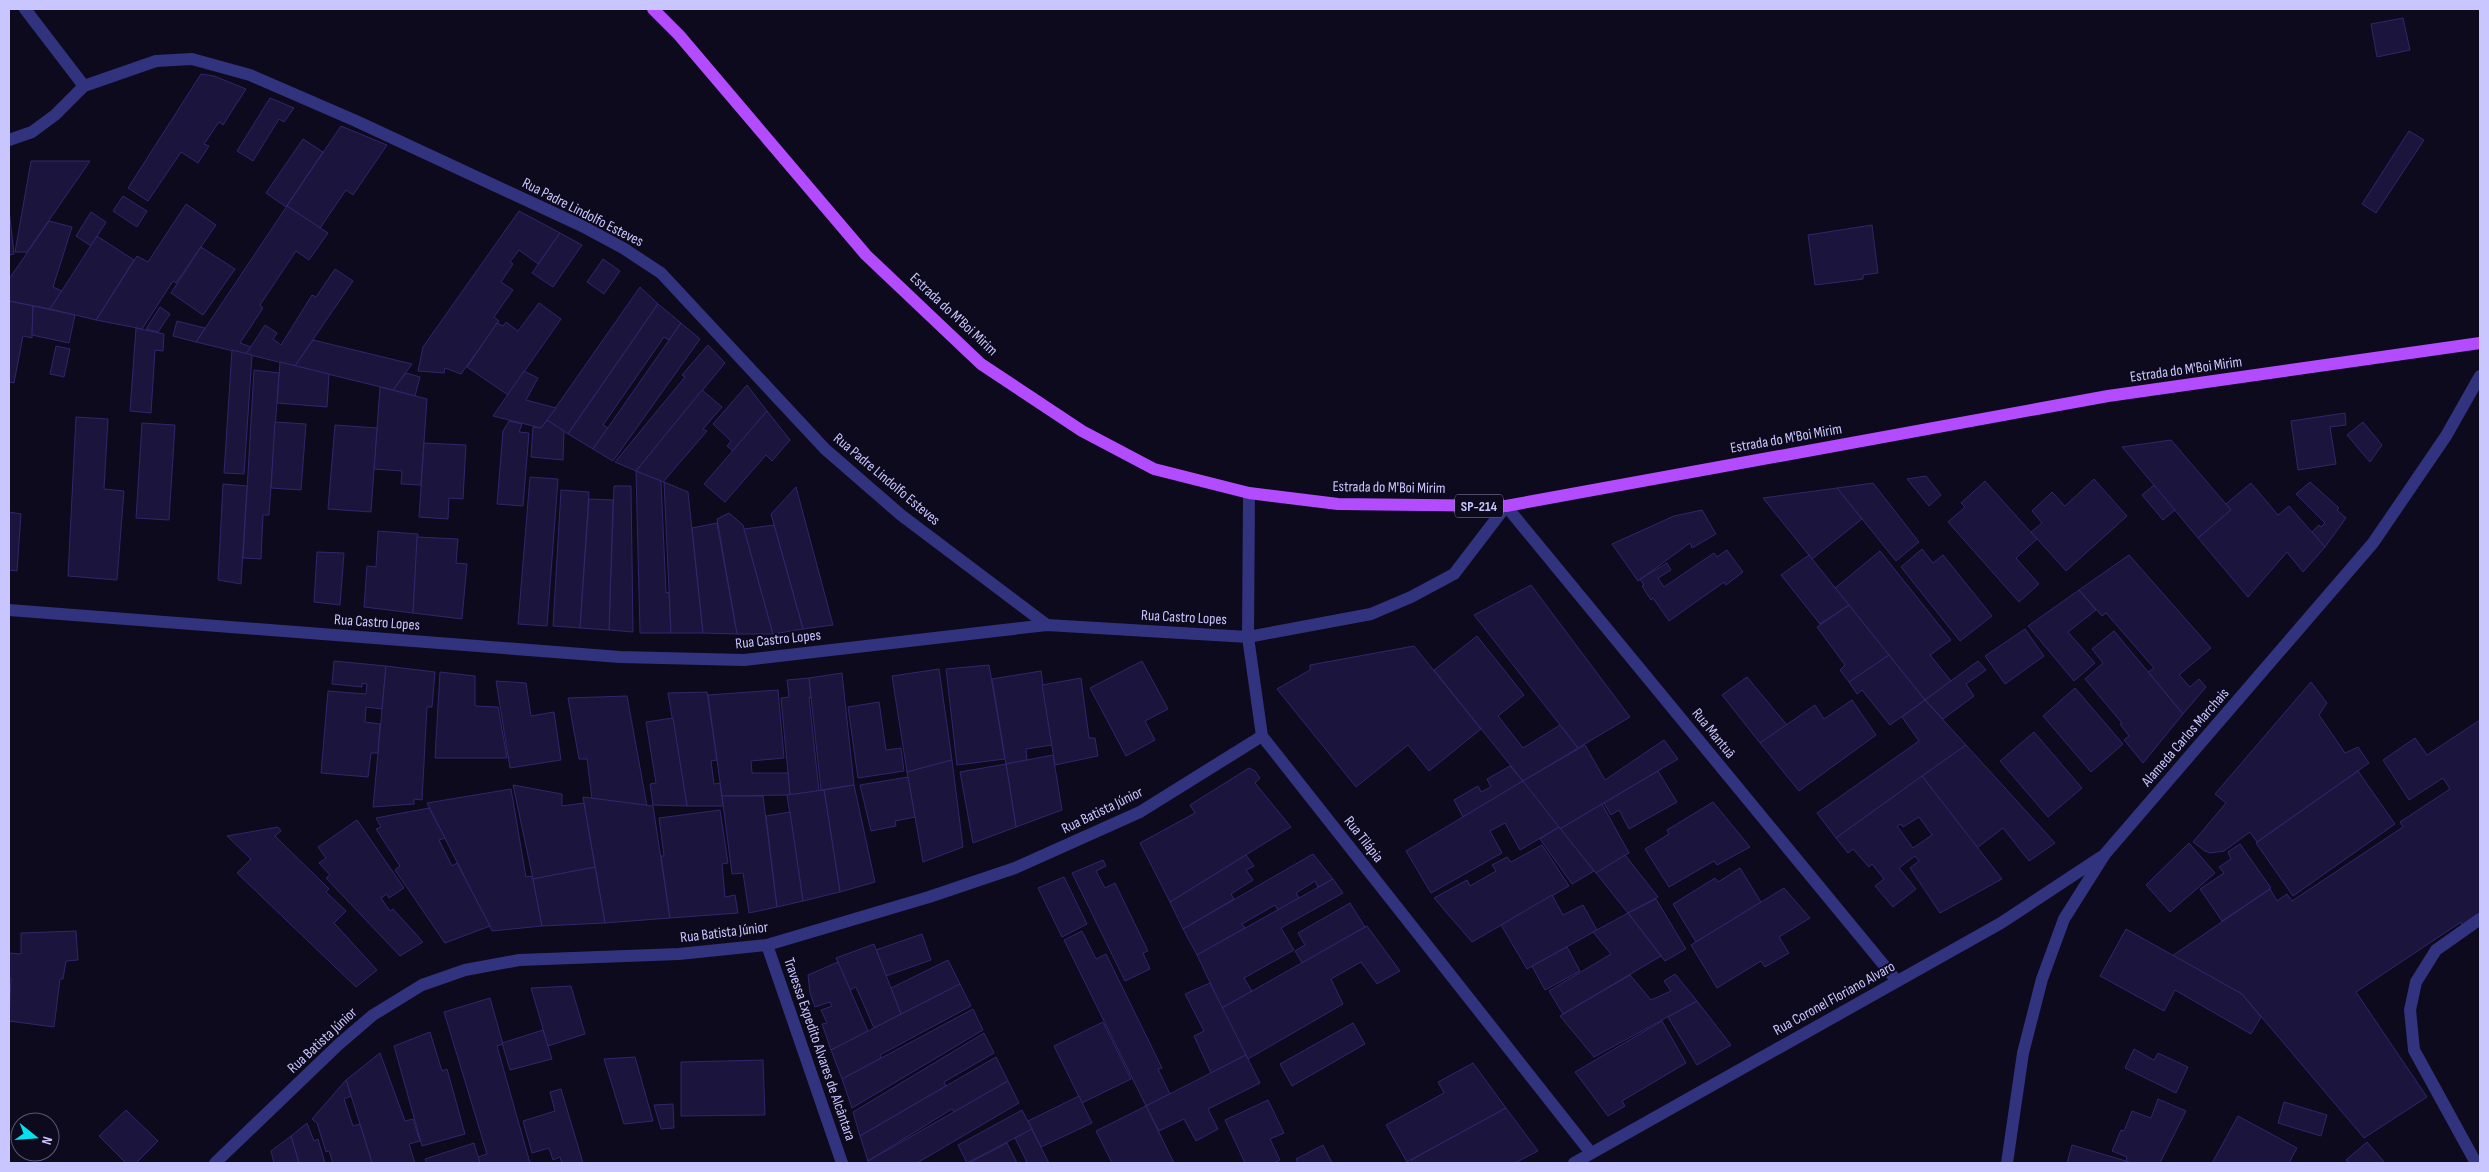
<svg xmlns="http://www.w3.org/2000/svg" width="2489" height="1172" viewBox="0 0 2489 1172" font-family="'Sofia Sans Condensed',sans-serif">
	<rect width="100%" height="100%" fill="#0c0a1c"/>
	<!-- building -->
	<g fill="#1b153e" stroke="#30266b" fill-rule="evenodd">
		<polygon points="2403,18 2410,50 2377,57 2371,24"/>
		<polygon points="201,74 214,76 246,89 223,125 219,122 204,144 209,146 198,163 181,152 148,201 128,188"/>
		<polygon points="270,98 294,108 284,122 279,119 253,161 237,151"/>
		<polygon points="341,126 387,145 353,195 346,190 320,228 287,206"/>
		<polygon points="2409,131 2424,140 2376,213 2362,204"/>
		<polygon points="303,139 323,152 286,207 266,193"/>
		<polygon points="31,161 90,161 27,252 15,252"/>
		<polygon points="123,196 147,211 137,227 113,211"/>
		<polygon points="186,204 216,225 176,283 173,281 142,329 96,320 137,256 148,262"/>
		<polygon points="287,206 328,233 309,260 296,251 260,305 263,308 240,343 251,347 246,354 196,342"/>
		<polygon points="9,209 14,254 9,255"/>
		<polygon points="519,211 560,233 538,264 519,250 510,262 513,264 501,282 513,290 494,317 499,321 461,374 445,368 444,373 418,371 423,347"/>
		<polygon points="91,212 106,222 91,246 76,236"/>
		<polygon points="49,221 72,227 53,287 62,291 50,309 9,301 9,279"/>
		<polygon points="1872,225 1878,273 1863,275 1863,279 1815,285 1808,235"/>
		<polygon points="560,233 582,245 553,287 532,273"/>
		<polygon points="97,236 134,260 96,320 50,309"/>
		<polygon points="201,247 235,269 203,315 171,293"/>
		<polygon points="603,259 620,271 604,294 587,282"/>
		<polygon points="335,269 353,281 295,366 246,354 265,325 277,333 273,339 281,345 312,295 316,297"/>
		<polygon points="640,287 658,304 568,434 547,420"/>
		<polygon points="9,301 33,306 32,338 23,336 14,383 9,382"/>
		<polygon points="539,303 561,319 508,395 467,367 497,323 503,326 506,322 518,331"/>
		<polygon points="658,304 681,323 669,340 664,337 603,425 608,428 593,449 568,434"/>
		<polygon points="33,306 75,315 69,343 32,335"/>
		<polygon points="160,307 170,314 158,332 146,329"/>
		<polygon points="177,321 205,328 196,342 173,336"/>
		<polygon points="681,323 700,339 613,461 593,449"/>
		<polygon points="136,328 164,334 163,351 155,350 151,413 130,411"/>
		<polygon points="313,340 412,364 393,390 295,366"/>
		<polygon points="708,345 725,363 636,471 615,462 685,377 682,375"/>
		<polygon points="56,346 70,349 64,377 50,374"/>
		<polygon points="232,350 252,355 244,474 224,473"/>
		<polygon points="280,362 329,374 327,407 277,403"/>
		<polygon points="254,370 279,373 269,515 263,515 261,559 243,558"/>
		<polygon points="524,371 538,378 526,400 556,408 541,428 493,416"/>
		<polygon points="406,373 420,377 415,396 393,390"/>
		<polygon points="747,385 767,411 733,451 727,446 731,441 713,424"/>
		<polygon points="380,387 427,399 421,485 401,484 402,471 374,469"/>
		<polygon points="702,390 722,407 703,429 707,431 663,482 636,471"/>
		<polygon points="767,411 790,440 772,461 766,455 725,502 704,484"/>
		<polygon points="2345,413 2346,425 2330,427 2336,464 2298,470 2291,421"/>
		<polygon points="76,417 108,419 104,489 124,491 117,580 68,576"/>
		<polygon points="547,420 564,431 563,460 531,457 533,427 541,428"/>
		<polygon points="509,421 522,424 519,432 529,433 523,506 497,504 503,431"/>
		<polygon points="275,422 306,424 301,490 271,488"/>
		<polygon points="2363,422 2382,445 2370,462 2347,435"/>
		<polygon points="142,423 175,425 169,520 136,518"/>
		<polygon points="335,425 377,428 371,512 328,509"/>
		<polygon points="2171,440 2231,510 2198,538 2122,447"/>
		<polygon points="424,443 466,445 463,499 449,498 448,519 419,517"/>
		<polygon points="636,471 661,481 666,593 669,592 671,633 640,633"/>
		<polygon points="1926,476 1941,495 1929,506 1907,479"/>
		<polygon points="530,477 558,479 547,626 518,624"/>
		<polygon points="2094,479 2127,516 2066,571 2031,532 2042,523 2032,511 2052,492 2065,506"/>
		<polygon points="1985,481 2037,539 2016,558 2039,584 2019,602 1948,522 1965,507 1961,503"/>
		<polygon points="664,482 688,492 703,633 671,633"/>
		<polygon points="2310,482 2339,508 2337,510 2346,518 2325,547 2312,532 2319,525 2321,527 2325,523 2296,494"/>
		<polygon points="1873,483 1919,542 1896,561 1837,488"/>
		<polygon points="2251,483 2278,515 2289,506 2325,547 2303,572 2287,552 2248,597 2198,538 2231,510 2226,504"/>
		<polygon points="223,484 247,486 241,584 218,580"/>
		<polygon points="2154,485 2175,510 2163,520 2142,495"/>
		<polygon points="614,486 631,486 633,632 609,630"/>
		<polygon points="796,487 833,625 803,629 771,514"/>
		<polygon points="1837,488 1862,519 1812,559 1763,498"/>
		<polygon points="561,490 589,492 580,628 553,626"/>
		<polygon points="589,499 613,500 609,630 580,628"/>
		<polygon points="1702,510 1716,534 1692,548 1690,543 1638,581 1612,544 1674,516"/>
		<polygon points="9,512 21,514 17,571 9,570"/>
		<polygon points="729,513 743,525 773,634 737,634 717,519"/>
		<polygon points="717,523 737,634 703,633 692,528"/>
		<polygon points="774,525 803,629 773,634 744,529"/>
		<polygon points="378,531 418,534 413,613 364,607 367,566 376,567"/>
		<polygon points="417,537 458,539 456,563 467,564 462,619 413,613"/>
		<polygon points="1922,549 1933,563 1943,555 1992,616 1960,641 1901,567"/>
		<polygon points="1727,550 1743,572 1726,585 1724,582 1669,621 1653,598 1651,600 1642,586 1644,585 1640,579 1667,563 1671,570 1658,578 1664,587 1714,553 1717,557"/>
		<polygon points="1880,551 1951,640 1930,655 1951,681 1925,700 1835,588"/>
		<polygon points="317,552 344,553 340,605 314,602"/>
		<polygon points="1809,555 1849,605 1820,624 1781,575"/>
		<polygon points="2129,555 2211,648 2179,675 2190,687 2199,679 2206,687 2183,714 2148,672 2154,668 2106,613 2102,616 2079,590"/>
		<polygon points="1531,585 1630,717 1578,748 1474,615"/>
		<polygon points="2079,590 2096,610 2068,632 2095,663 2074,681 2028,626"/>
		<polygon points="1849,605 1889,655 1849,682 1840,670 1845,665 1817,627"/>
		<polygon points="2025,629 2044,656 2005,684 1985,656"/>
		<polygon points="2114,631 2183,714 2143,763 2124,740 2129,736 2120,724 2122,723 2085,679 2103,663 2092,649"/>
		<polygon points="1477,636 1524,695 1498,716 1523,748 1560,725 1578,748 1523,781 1434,670"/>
		<polygon points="1414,646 1481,729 1429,771 1408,745 1356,787 1277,689 1310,670 1310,665"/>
		<polygon points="1889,655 1925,700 1890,725 1862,690 1857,694 1849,682"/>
		<polygon points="334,661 386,666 382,709 366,707 365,722 380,724 378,753 371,753 368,777 321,773 328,691 366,694 367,684 362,683 362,687 332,684"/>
		<polygon points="1142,661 1168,709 1145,721 1155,740 1126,756 1090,688"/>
		<polygon points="1978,661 1986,670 1966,684 1974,696 1943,719 1925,700"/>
		<polygon points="989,665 1005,759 957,765 946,669"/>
		<polygon points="386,666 435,672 432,707 427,707 422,800 414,799 414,804 373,807"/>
		<polygon points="939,669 952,760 907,772 892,676"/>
		<polygon points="1041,671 1052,745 1026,749 1027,760 1006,764 992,679"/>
		<polygon points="440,672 475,676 475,706 498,707 507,758 435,758"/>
		<polygon points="842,673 854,785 821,790 809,678"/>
		<polygon points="1747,677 1787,725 1760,743 1722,695"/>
		<polygon points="809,678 811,698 809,697 819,791 790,795 781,698 789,697 787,680"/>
		<polygon points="1081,678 1089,738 1095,738 1098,756 1055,765 1042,685"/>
		<polygon points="496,681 526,683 531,716 554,712 561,760 510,768"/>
		<polygon points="2311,682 2327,703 2319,715 2345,753 2358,747 2369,763 2257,842 2250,832 2224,851 2210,853 2205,851 2193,842 2226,803 2215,794"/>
		<polygon points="2075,688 2123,744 2091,772 2043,716"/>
		<polygon points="778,690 784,758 751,761 752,773 788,773 790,795 722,796 708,695"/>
		<polygon points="707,692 717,760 711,761 714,784 720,783 723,806 687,806 668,693"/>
		<polygon points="627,696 647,806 592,799 587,759 579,759 568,698"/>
		<polygon points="1852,700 1876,735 1799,791 1760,743 1815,705 1824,719"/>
		<polygon points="1925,700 1966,745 1836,838 1817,813 1919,741 1902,717"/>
		<polygon points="879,702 886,750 901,748 904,771 858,778 848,707"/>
		<polygon points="673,718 687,806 653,805 650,784 656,783 646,722"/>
		<polygon points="2480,720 2480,913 2462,925 2461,922 2356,992 2427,1097 2364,1138 2242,994 2172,956 2270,889 2277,901 2287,894 2292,901 2403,827 2400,822 2450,789 2443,778 2409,800 2383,760 2415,738 2427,755"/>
		<polygon points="2034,732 2082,788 2048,817 2000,761"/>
		<polygon points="1664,740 1678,759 1560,829 1523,781 1585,745 1605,780"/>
		<polygon points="1966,745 2055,843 2029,861 2003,828 1977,848 1922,776"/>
		<polygon points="1053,755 1062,810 1016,827 1006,764"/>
		<polygon points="952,760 963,847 923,862 907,772"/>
		<polygon points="1006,764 1016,827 973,843 960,772"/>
		<polygon points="1510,766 1523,781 1463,817 1454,800 1478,786 1481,792 1491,787 1487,779"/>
		<polygon points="1249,768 1255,771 1260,778 1255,783 1291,827 1170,902 1140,843 1195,813 1190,805"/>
		<polygon points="1658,771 1677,802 1629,829 1619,810 1611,815 1604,803"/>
		<polygon points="2358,771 2395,824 2293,896 2256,843"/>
		<path d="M1922,776l80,103 -62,34 -30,-45 9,-7 -4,-5 -16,12 17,21 -23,18 -18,-21 9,-7 -12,-15 -3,3 -16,-18 -5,4 -12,-15zM1919,817l13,18 -19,13 -16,-22 4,-2 2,3z"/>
		<polygon points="908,777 915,817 895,821 896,826 871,831 860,785"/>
		<polygon points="1523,781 1559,827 1520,850 1505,823 1490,831 1502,853 1431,893 1406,851"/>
		<polygon points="513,785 562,794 562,806 584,803 595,867 533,879"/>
		<polygon points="854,785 875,882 840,892 824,790"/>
		<polygon points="511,789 526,877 531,876 533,879 542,926 492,931 427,803"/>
		<polygon points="824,790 840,892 803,901 787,795"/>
		<polygon points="722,796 763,796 777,907 749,913 743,873 732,874"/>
		<polygon points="583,797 653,806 670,918 605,923"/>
		<polygon points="1713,802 1750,847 1717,865 1714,861 1669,887 1645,849 1669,834 1667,830"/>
		<polygon points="1602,804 1629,853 1596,873 1560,829"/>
		<polygon points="429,808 445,838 439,840 452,866 457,863 490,926 445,943 395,870 400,866 376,829 381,827 376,818"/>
		<polygon points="720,810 728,863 722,864 725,897 735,895 738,913 670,918 661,856 664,856 659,818"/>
		<polygon points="790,812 803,901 777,907 766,816"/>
		<polygon points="357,820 404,888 389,898 387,894 381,898 390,911 393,909 423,942 400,956 326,878 330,875 319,863 326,858 318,847"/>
		<polygon points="278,827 281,831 275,836 329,889 326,892 346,911 334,923 377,970 356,987 237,873 251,859 227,836"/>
		<polygon points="1559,827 1594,871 1572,884 1540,839"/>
		<polygon points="2189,843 2215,873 2170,912 2146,885"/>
		<polygon points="2240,844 2271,888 2222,921 2200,889 2224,873 2219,867 2231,859 2228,852"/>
		<polygon points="1542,845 1569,886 1472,942 1434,898 1467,880 1470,886 1496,871 1492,865 1507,857 1511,862"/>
		<polygon points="1313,854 1333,879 1318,887 1315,881 1296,893 1299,898 1278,910 1275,905 1242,924 1245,928 1197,955 1183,929"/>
		<polygon points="1246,855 1254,866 1246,870 1253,880 1231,894 1234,899 1183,929 1170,902"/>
		<polygon points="1625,855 1658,897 1628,913 1596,873"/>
		<polygon points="1103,860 1106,866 1096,871 1105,888 1115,883 1148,951 1143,953 1150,969 1125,981 1072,873"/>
		<polygon points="595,867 605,923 542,926 533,879"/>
		<polygon points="1740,868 1761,902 1696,942 1673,904 1715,878 1718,882"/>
		<polygon points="1064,877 1087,924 1062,937 1038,888"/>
		<polygon points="1333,879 1343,893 1281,928 1294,950 1244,978 1252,991 1222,1008 1197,955"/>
		<polygon points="1784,888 1810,918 1779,937 1789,953 1765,967 1761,961 1717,988 1691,945"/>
		<polygon points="1552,895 1563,915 1583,905 1597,930 1527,969 1501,925"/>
		<polygon points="1656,899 1686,949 1665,961 1628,913"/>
		<polygon points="1350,903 1365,927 1302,963 1295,951 1305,945 1298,933"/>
		<polygon points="1628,913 1661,956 1563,1014 1549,991 1611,954 1593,932"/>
		<polygon points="1367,926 1400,971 1377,984 1361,962 1331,979 1343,1004 1248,1059 1222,1008"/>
		<polygon points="2126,929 2242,994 2261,1017 2251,1034 2175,990 2164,1011 2100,976"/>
		<polygon points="76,931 78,960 66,961 63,979 60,979 54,1027 9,1021 11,978 9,978 9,953 21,954 21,933"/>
		<polygon points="1082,931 1096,959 1106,954 1162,1068 1158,1069 1170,1094 1146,1106 1064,940"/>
		<polygon points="922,934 931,960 886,976 876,950"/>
		<polygon points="874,944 901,1014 874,1028 856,987 850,990 836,958"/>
		<polygon points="1567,947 1580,971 1545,990 1532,966"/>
		<polygon points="948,960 960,984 901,1014 891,988"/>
		<polygon points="838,962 868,1031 831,1050 822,1024 827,1023 821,1010 832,1006 830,1002 815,1007 810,993 808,975"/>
		<polygon points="1675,974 1697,1001 1594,1057 1560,1016 1630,975 1651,1000 1671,991 1664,981"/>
		<polygon points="1210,983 1246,1055 1211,1073 1194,1036 1204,1031 1185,994"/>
		<polygon points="960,984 971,1006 880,1055 881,1058 842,1079 831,1050"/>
		<polygon points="571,986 585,1034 548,1046 531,988"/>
		<polygon points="490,998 503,1044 497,1046 530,1163 480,1163 478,1157 487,1154 444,1012"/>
		<polygon points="1697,1001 1731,1045 1697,1065 1668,1017"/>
		<polygon points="973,1009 983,1030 852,1108 842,1079"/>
		<polygon points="1662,1021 1686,1063 1622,1101 1625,1106 1608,1116 1575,1072"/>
		<polygon points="1103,1022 1131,1079 1082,1103 1054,1046"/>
		<polygon points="1353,1023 1365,1044 1292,1086 1280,1064"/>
		<polygon points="543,1030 552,1059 510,1070 502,1043"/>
		<polygon points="430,1032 442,1071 447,1069 465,1134 422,1146 394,1046"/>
		<polygon points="984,1033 994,1053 944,1082 946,1086 860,1136 853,1112"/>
		<polygon points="2134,1049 2154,1060 2158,1053 2188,1067 2176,1093 2125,1068"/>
		<polygon points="380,1053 405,1121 413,1119 420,1141 409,1144 415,1163 372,1163 360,1124 346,1080"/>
		<polygon points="1246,1055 1260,1083 1208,1109 1218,1129 1196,1141 1184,1119 1159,1131 1146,1106"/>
		<polygon points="635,1057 653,1121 624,1124 604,1059"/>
		<polygon points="996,1057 1008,1081 954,1112 952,1109 868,1161 860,1136"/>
		<polygon points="763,1060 765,1115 681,1116 681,1062"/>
		<polygon points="1473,1063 1506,1108 1407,1162 1386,1125 1444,1093 1438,1082"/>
		<polygon points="346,1080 351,1096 344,1099 353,1126 360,1124 372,1163 333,1163 329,1151 326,1152 317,1123 312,1119"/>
		<polygon points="1008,1081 1019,1103 917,1163 869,1163 868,1161"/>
		<polygon points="561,1089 583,1163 562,1163 560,1157 553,1160 549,1148 532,1153 523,1121 555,1111 550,1092"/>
		<polygon points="1079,1096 1092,1123 1041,1147 1028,1121"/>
		<polygon points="2158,1099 2186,1111 2160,1163 2131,1163 2126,1161 2127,1157 2112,1151 2121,1130 2124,1131 2132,1111 2151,1118"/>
		<polygon points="1268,1100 1284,1133 1270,1139 1280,1160 1274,1163 1245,1163 1225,1120"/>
		<polygon points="2284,1102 2327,1115 2321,1136 2278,1123"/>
		<polygon points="673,1104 674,1128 661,1129 654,1105"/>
		<polygon points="1146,1106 1174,1163 1112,1163 1096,1131"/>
		<polygon points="1506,1108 1538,1151 1515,1163 1413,1163 1411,1160"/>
		<polygon points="126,1110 158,1141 136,1163 126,1163 99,1136"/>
		<polygon points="1022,1110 1032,1129 967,1163 958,1145"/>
		<polygon points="2238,1116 2297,1148 2289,1163 2212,1163"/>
		<polygon points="307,1123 314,1141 318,1139 325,1163 299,1163 291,1136"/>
		<polygon points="1032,1129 1032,1130 1049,1163 1023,1163 1027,1162 1015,1138"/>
		<polygon points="291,1136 299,1163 274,1163 271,1151"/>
		<polygon points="2367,1142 2385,1163 2349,1163 2346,1160"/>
		<polygon points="474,1143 480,1163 427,1163 425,1159"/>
		<polygon points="1007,1143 1017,1163 969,1163"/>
		<polygon points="1323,1145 1332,1163 1298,1163 1296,1159"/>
		<polygon points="2072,1145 2126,1161 2131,1163 2067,1163"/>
	</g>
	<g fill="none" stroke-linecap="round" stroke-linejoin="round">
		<!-- minor -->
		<g stroke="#32337e" stroke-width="12">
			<polyline points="25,9 84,86"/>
			<polyline points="9,140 32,132 55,115 84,86 156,61 192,59 250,75 356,121 582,226 623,248 661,273 825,449 901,515 1047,625"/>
			<polyline points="1249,493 1248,637 1262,736 1591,1153"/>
			<polyline points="9,610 620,657 744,660 1047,625 1248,637 1371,614 1411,597 1454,574 1506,506 1897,981"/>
			<polyline points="767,945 842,1163"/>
			<polyline points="215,1163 338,1045 373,1015 422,985 465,970 519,960 679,954 767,945 929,897 1015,868 1140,812 1262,736"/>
			<polyline points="1574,1163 2001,923 2101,857"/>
			<polyline points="2007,1163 2023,1053 2042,979 2064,919 2105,854 2373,543 2446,436 2480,376"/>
			<polyline points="2476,1163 2414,1050 2410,1010 2416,982 2436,950 2480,919"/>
		</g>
		<!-- major -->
		<polyline stroke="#b34cff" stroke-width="12" points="653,9 679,35 866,255 981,364 1082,431 1154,469 1249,493 1338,504 1506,506 2108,396 2480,343"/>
	</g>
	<g text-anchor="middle" stroke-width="4" stroke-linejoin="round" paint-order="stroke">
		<!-- shield labels -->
		<rect fill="#0c0a1c" stroke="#908dbb" stroke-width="1" x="1455" y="494.5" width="48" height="23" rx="4"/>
		<g font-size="14" font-weight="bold" fill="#c9c5ff">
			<text x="1479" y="511">SP-214</text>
		</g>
		<!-- street labels -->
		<g font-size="15" fill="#c9c5ff" stroke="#0c0a1c">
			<text transform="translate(583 212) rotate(27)" y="5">Rua Padre Lindolfo Esteves</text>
			<text transform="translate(954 314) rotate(43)" y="5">Estrada do M'Boi Mirim</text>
			<text transform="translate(2186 369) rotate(-8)" y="5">Estrada do M'Boi Mirim</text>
			<text transform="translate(1786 438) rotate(-10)" y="5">Estrada do M'Boi Mirim</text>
			<text transform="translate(887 479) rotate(40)" y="5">Rua Padre Lindolfo Esteves</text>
			<text transform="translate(1389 487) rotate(1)" y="5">Estrada do M'Boi Mirim</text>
			<text transform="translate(1184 617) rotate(3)" y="5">Rua Castro Lopes</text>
			<text transform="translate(377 622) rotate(4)" y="5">Rua Castro Lopes</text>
			<text transform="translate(778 639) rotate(-6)" y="5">Rua Castro Lopes</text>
			<text transform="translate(1714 733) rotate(51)" y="5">Rua Mantuã</text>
			<text transform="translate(2185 737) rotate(-49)" y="5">Alameda Carlos Marchais</text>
			<text transform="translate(1102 810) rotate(-26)" y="5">Rua Batista Júnior</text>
			<text transform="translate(1364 839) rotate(52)" y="5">Rua Tilápia</text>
			<text transform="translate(724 932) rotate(-7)" y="5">Rua Batista Júnior</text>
			<text transform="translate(1834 998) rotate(-29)" y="5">Rua Coronel Floriano Alvaro</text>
			<text transform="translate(322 1040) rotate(-43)" y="5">Rua Batista Júnior</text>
			<text transform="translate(820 1049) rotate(71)" y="5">Travessa Expedito Alvares de Alcântara</text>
		</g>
	</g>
	<!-- border -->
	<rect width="2489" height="1172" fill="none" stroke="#c9c5ff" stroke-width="20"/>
	<!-- north arrow -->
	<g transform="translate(35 1137) rotate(107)"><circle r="24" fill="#0c0a1c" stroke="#585577"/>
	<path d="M0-4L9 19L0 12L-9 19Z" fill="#00e4f0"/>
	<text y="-8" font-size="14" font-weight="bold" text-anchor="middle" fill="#c9c5ff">N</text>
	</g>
</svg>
